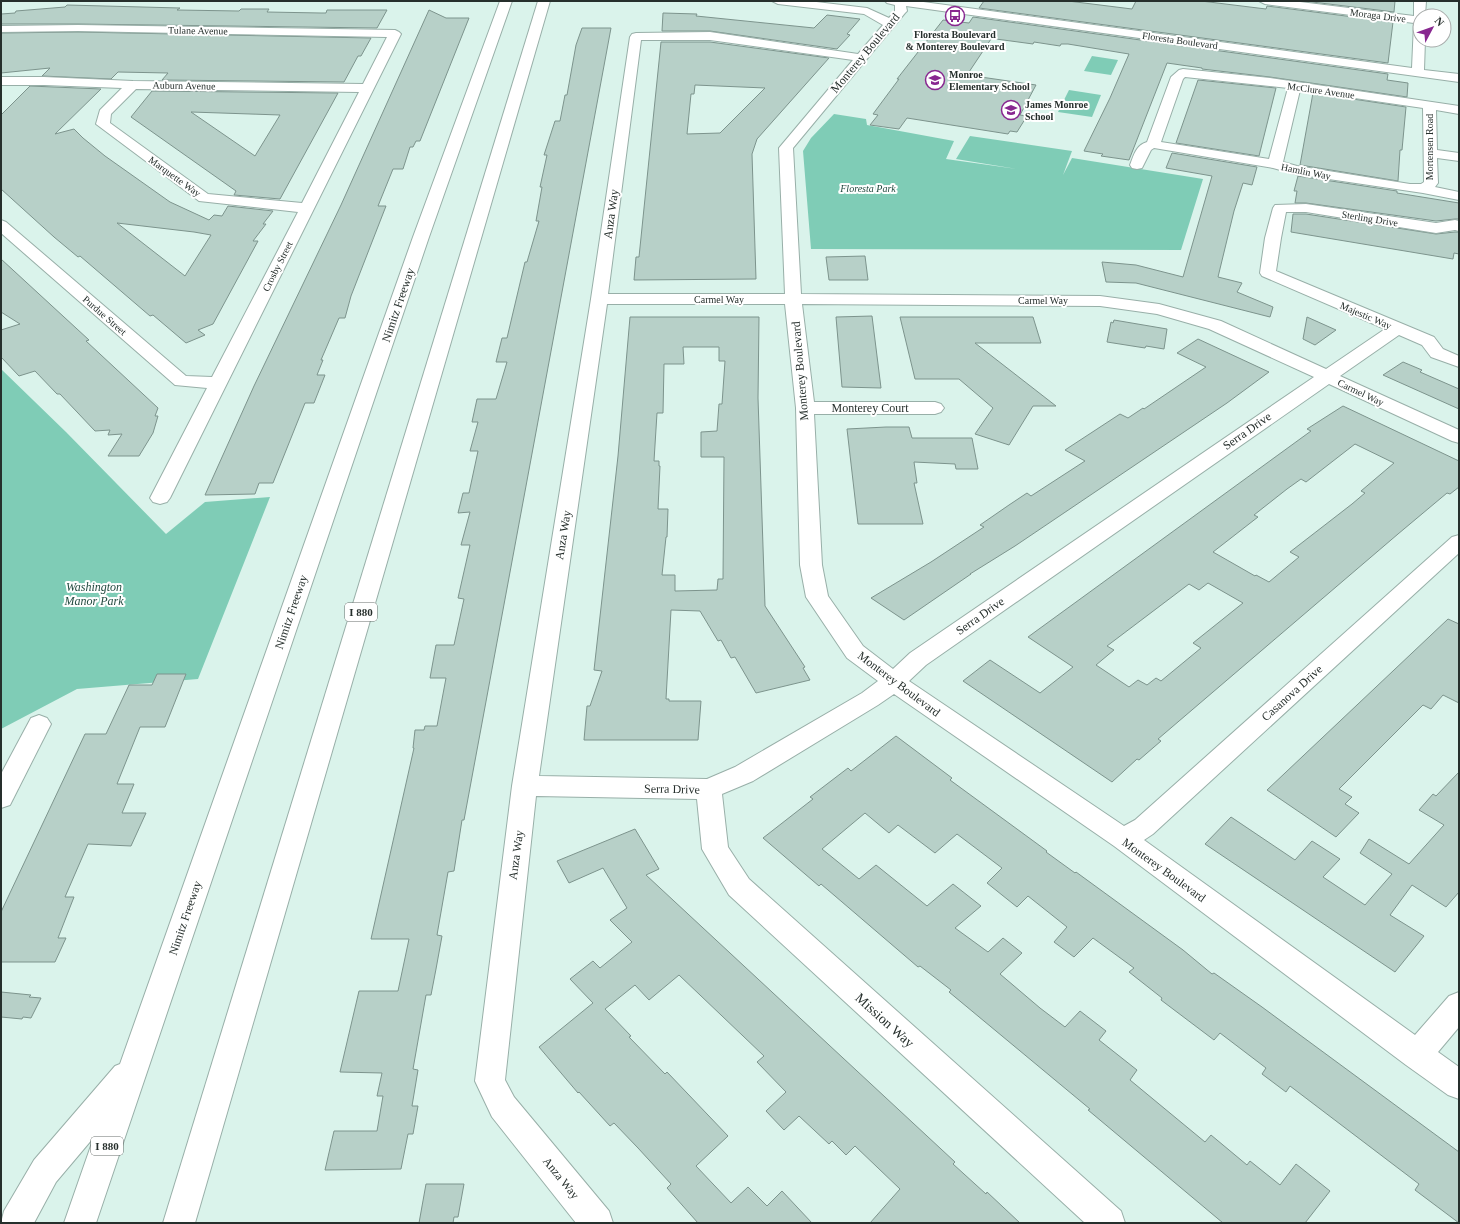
<svg xmlns="http://www.w3.org/2000/svg" width="1460" height="1224" viewBox="0 0 1460 1224" font-family="'Times New Roman',serif">
	<rect width="100%" height="100%" fill="#daf3eb"/>
	<!-- green -->
	<g fill="#7fccb6">
		<polygon points="1092,56 1118,60 1111,75 1084,71"/>
		<polygon points="1069,90 1101,95 1092,117 1058,112"/>
		<polygon points="834,114 866,119 867,125 954,141 946,159 1017,169 956,159 970,136 1072,151 1063,175 1072,158 1203,179 1181,250 811,249 803,151 811,138"/>
		<polygon points="1,369 66,432 166,534 205,502 270,497 198,679 77,689 1,729"/>
	</g>
	<!-- building -->
	<g fill="#b7d0c8" stroke="#7d948d" fill-rule="evenodd">
		<polygon points="984,1 1068,1 1132,9 1136,1 1201,1 1266,9 1267,6 1393,22 1388,63 979,8"/>
		<polygon points="1304,1 1395,1 1394,12"/>
		<polygon points="67,5 180,8 177,10 239,11 241,9 269,9 267,12 321,13 326,13 327,10 387,10 377,28 78,24 1,24 1,14 15,13 16,11 65,7"/>
		<polygon points="429,10 446,18 469,18 420,141 416,141 413,147 410,147 403,169 393,169 378,206 386,206 351,296 345,318 339,318 321,360 323,360 317,375 325,375 314,403 305,403 273,483 259,483 255,494 205,495 254,386 341,205"/>
		<polygon points="663,13 697,14 696,16 814,28 827,15 860,19 847,34 850,35 837,49 710,31 662,31"/>
		<polygon points="973,17 1388,74 1387,80 1408,83 1407,97 1270,77 1202,69 1202,68 1167,63 1129,160 1101,156 1103,154 1084,151 1110,98 1129,54 1068,44 1061,44 1060,46 1034,42 1033,44 996,39 991,39 967,75 1036,85 1020,115 1027,116 1017,132 1010,131 1008,134 907,118 899,129 870,125 878,115 873,114 899,79 897,79 943,20 969,23"/>
		<polygon points="582,28 611,28 464,820 462,820 454,871 448,872 437,935 442,936 436,969 431,995 426,995 419,1035 413,1069 418,1070 412,1106 418,1106 413,1134 408,1134 401,1169 325,1170 334,1131 377,1131 383,1096 377,1096 382,1073 340,1072 359,991 398,991 409,939 371,939 414,748 413,748 415,730 424,730 425,726 437,726 446,678 430,678 436,645 454,645 464,599 458,598 470,545 461,545 470,512 458,513 463,493 469,493 478,451 470,451 478,422 472,422 477,399 496,399 507,362 496,362 502,338 507,338 525,262 527,262 539,221 536,221 542,187 540,187 547,155 544,155 555,121 560,121 565,95 567,95 576,45"/>
		<polygon points="78,32 371,38 361,56 358,56 344,82 162,80 168,73 118,72 111,79 42,76 50,68 1,73 1,33"/>
		<path d="M661,42h49l119,16 -72,81 -5,15 4,125 -122,1 2,-23h3zM695,85l70,3 -45,45 -33,1 4,-40h3z"/>
		<polygon points="1198,80 1276,88 1259,156 1176,143"/>
		<path d="M30,86l71,3 -46,45 19,-5 9,9 22,18 65,46 39,18 5,-5 8,1 6,-10 45,5 -10,13h3l-13,17h5l-45,83 -15,6 7,5 -19,8 -33,-28 -3,1 -70,-60 -2,1 -24,-20 -53,-48v-74zM117,223l77,9 17,3 -26,41z"/>
		<path d="M152,91l186,2 -58,106 -46,-4 2,-4 -105,-74zM191,112l89,3 -25,41z"/>
		<polygon points="1313,93 1406,107 1402,150 1400,150 1398,181 1300,165"/>
		<polygon points="1172,153 1257,167 1252,185 1243,183 1234,211 1218,277 1242,283 1237,292 1273,307 1270,317 1136,283 1106,282 1102,262 1136,265 1183,277 1212,176 1166,168"/>
		<polygon points="1298,176 1397,191 1397,193 1459,203 1459,219 1455,219 1436,221 1306,203 1295,203 1297,191 1294,191"/>
		<polygon points="1293,214 1306,214 1436,234 1455,232 1459,232 1459,254 1454,253 1453,259 1291,232"/>
		<polygon points="865,256 868,280 829,280 826,257"/>
		<polygon points="1,259 89,340 86,341 158,408 155,416 158,416 153,433 139,456 108,456 122,434 108,435 110,430 95,431 60,394 57,394 35,371 19,376 1,357 1,330 20,324 1,312"/>
		<polygon points="872,316 881,388 842,387 836,317"/>
		<path d="M630,317h129l-1,81 7,208 40,61 -2,1 7,12 -54,13 -21,-36 -4,1 -10,-18 -3,1 -18,-30 -29,-1 -5,89h3v2h32l-3,39h-114l3,-34h3l12,-35 -8,-1 24,-214zM683,347h36v14h6l-3,43h-3l-2,27 -16,1v25h23l-1,122h-5l-1,11 -42,1v-16h-13l4,-38h1l1,-28h-10l2,-43h-1v-5h-5l3,-48h6l1,-49h20z"/>
		<polygon points="900,317 1033,317 1041,343 975,343 1056,406 1033,406 1009,445 975,434 993,408 959,379 915,379"/>
		<polygon points="1307,317 1336,330 1315,345 1303,339"/>
		<polygon points="1114,320 1167,329 1164,349 1146,346 1145,348 1107,342 1111,322 1113,323"/>
		<polygon points="1198,339 1269,372 1227,403 1015,546 970,574 971,574 904,620 871,598 931,562 984,527 980,525 1009,505 1027,493 1031,496 1085,461 1065,450 1120,414 1128,418 1143,408 1144,409 1206,367 1177,353"/>
		<polygon points="1403,362 1422,370 1420,372 1459,389 1459,409 1383,375"/>
		<path d="M1343,406l116,55v26l-9,7 -3,-1 -49,41 -240,205 3,2 -22,19 -2,-1 -25,23 -149,-101 27,-21 50,33 33,-26 -45,-30 283,-206 -4,-2zM1355,444l39,19 -33,28 4,2 -13,11 -62,48 9,5 -30,25 -13,-7 -1,1 -42,-24 45,-35 -4,-2 33,-26 14,-10 5,3zM1208,583l35,20 -50,40 8,5 -40,33 -5,-3 -9,7 -9,-5 -9,7 -33,-22 18,-15 -7,-4 82,-62 10,6z"/>
		<polygon points="886,427 909,427 912,438 972,438 978,469 956,469 955,464 914,462 917,483 914,483 923,524 858,524 847,429"/>
		<polygon points="1448,619 1459,624 1459,703 1443,695 1431,709 1423,705 1339,789 1352,797 1345,804 1359,813 1336,837 1267,790"/>
		<polygon points="157,674 186,674 165,727 140,727 117,784 134,784 122,813 146,813 131,846 88,844 65,897 74,897 58,938 66,938 55,962 1,962 1,912 85,734 106,734 129,685 152,685"/>
		<polygon points="896,736 952,778 950,780 1047,851 1046,852 1075,873 1076,872 1183,950 1212,974 1214,973 1262,1007 1459,1152 1459,1223 1415,1190 1419,1184 1290,1086 1286,1092 1262,1074 1266,1068 1220,1033 1214,1040 1161,1000 1162,998 1129,972 1134,968 1093,938 1074,957 1054,942 1067,927 1028,896 1017,907 987,883 1002,868 957,834 935,853 898,825 889,833 865,813 822,849 859,879 876,865 927,906 953,884 981,906 955,928 988,952 1003,938 1022,953 1000,974 1040,1008 1065,1027 1080,1011 1106,1031 1099,1040 1137,1070 1130,1080 1205,1142 1211,1135 1247,1165 1250,1161 1280,1185 1296,1164 1330,1191 1305,1223 1223,1223 1088,1110 1090,1109 949,992 951,990 920,966 918,967 821,884 819,886 763,838 813,799 810,797 848,768 851,771"/>
		<polygon points="1459,772 1459,892 1446,907 1412,885 1390,915 1424,936 1395,972 1205,844 1231,817 1295,860 1312,841 1340,859 1323,877 1365,905 1392,874 1360,853 1369,839 1409,864 1444,825 1419,810 1433,794 1436,796"/>
		<polygon points="635,829 659,869 646,875 955,1162 953,1164 986,1194 987,1192 1020,1223 870,1223 900,1189 855,1146 846,1155 832,1141 829,1144 799,1116 784,1130 766,1111 786,1092 757,1062 764,1056 679,975 649,1000 635,985 605,1009 631,1036 629,1037 665,1074 667,1072 728,1136 696,1166 731,1203 748,1187 767,1206 782,1191 812,1223 698,1223 667,1188 671,1184 638,1148 614,1123 610,1126 579,1092 578,1093 539,1047 593,1003 570,979 593,961 600,968 632,942 610,920 627,908 603,868 569,883 557,861"/>
		<polygon points="1,992 31,995 29,997 41,998 31,1018 23,1017 22,1019 1,1017"/>
		<polygon points="426,1184 464,1184 458,1217 454,1217 453,1223 419,1223"/>
	</g>
	<g fill="none" stroke-linecap="round" stroke-linejoin="round">
		<!-- minor casing -->
		<g stroke="#98afa8" stroke-width="2">
			<g id="minor">
				<path d="M772,1h36l59,7 22,10 6,-7v-6l-8,-2 -2,-2h31l496,67 2,-45 -149,-19 -6,-3h33l122,15v-15h12l-1,15h-5v24h5l-1,30 35,4v8l-553,-76 1,5 -2,2 -112,135 8,146 299,2 59,8 62,17 105,48 59,-40 -123,-53 -2,-3 5,-35 8,-30 2,-3 31,-1 130,19 19,-3 4,1v10l-4,-1 -19,3 -130,-21h-20l-5,26 -5,33 158,66 9,12 16,7v11l-28,-10 -9,-12 -23,-10 -59,41 119,54v13l-7,-2 -123,-57 -403,281 -17,16 215,145 11,-6 317,-283 7,-2v18l-306,281 -9,6 271,195 34,-39 10,-4v35l-21,25 21,15v32l-11,-4 -42,-30 -292,-219 -220,-152 -16,11 -125,76 -31,13 6,53 21,32 372,332 4,12h-40l-356,-328 -27,-46 -5,-50 -161,-3 -31,284 9,17 95,114 4,12h-37l-84,-106 -17,-36 37,-295 79,-487 39,-262 2,-3 4,-1 74,-1 148,22 25,-29 -19,-11 -86,-10zM641,40h69l143,20 -74,88 6,146h-177zM607,304h178l11,104 4,157 6,32 41,61 31,23 -16,12 -127,74 -28,12 -168,-3zM802,304l298,2 57,8 52,15 105,48 -404,276 -17,16 -30,-23 -35,-50 -6,-31 -8,-151h121l6,-2 3,-4 -3,-4 -6,-2h-121z"/>
				<path d="M78,25l317,5 4,2 2,2 -231,464 -3,4 -7,2 -7,-2 -3,-4 57,-110 -32,-3 -174,-152v-13l5,2 180,154 26,1 86,-165 -99,-11 -103,-77 4,-14 22,-22 -78,-3h-43v-8h43l89,4 230,3 24,-47 -309,-6 -77,1v-6zM136,89l223,3 -57,111 -94,-9 -98,-71 1,-9z"/>
				<path d="M1183,69l87,9 189,28v8l-23,-4 1,40 22,3v8l-22,-3 1,25 -3,4 24,5v8l-36,-7 -128,-19 -22,-6 -119,-20 -3,2 -9,18 -5,1 -5,-1 -2,-3c4,-10 6,-20 17,-23l24,-65 8,-7zM1185,77l103,11 -19,71 -108,-17 22,-63zM1300,90l123,18 1,74 -3,2h-11l-113,-18 -14,-4z"/>
				<polygon points="39,715 47,718 51,724 10,805 1,808 1,774 31,718"/>
			</g>
		</g>
		<!-- highway casing -->
		<g stroke="#98afa8" stroke-width="2">
			<g id="highway">
				<polygon points="500,1 512,1 429,237 96,1223 64,1223 94,1137 56,1182 34,1223 1,1223 4,1211 34,1160 115,1066 120,1064 413,237"/>
				<polygon points="538,1 550,1 195,1223 163,1223"/>
			</g>
		</g>
		<!-- minor -->
		<use href="#minor" fill="#fff" fill-rule="evenodd"/>
		<!-- highway -->
		<use href="#highway" fill="#fff" fill-rule="evenodd"/>
	</g>
	<!-- icons -->
	<defs>
		<g id="bus-ring" transform="scale(1)"><circle r="9.5" fill="#fff" stroke="#882790" stroke-width="1.5"/><path d="M-5-6H5V4H4V6H2V4H-2V6H-4V4H-5ZM-3.5-4V0h7V-4ZM-3.5 1.2v1.5H-2V1.2ZM2 1.2v1.5H3.5V1.2Z" fill="#882790"/></g>
		<g id="school-ring" transform="scale(1)"><circle r="9.5" fill="#fff" stroke="#882790" stroke-width="1.5"/><path d="M0-5L7-2L0 1L-7-2ZM-4 1L0 2.5L4 1V4Q0 6-4 4Z" fill="#882790"/></g>
	</defs>
	<g fill-rule="evenodd">
		<use href="#bus-ring" x="955" y="16"/>
		<use href="#school-ring" x="935" y="80"/>
		<use href="#school-ring" x="1011" y="110"/>
	</g>
	<g text-anchor="middle" stroke-width="4" stroke-linejoin="round" paint-order="stroke">
		<!-- far-street labels -->
		<g font-size="10" fill="#262f2c" stroke="#fff">
			<text transform="translate(1378 15) rotate(7)" y="4">Moraga Drive</text>
			<text transform="translate(198 30) rotate(1)" y="4">Tulane Avenue</text>
			<text transform="translate(1180 40) rotate(8)" y="4">Floresta Boulevard</text>
			<text transform="translate(184 85) rotate(1)" y="4">Auburn Avenue</text>
			<text transform="translate(1321 90) rotate(8)" y="4">McClure Avenue</text>
			<text transform="translate(1429 147) rotate(-90)" y="4">Mortensen Road</text>
			<text transform="translate(1306 171) rotate(11)" y="4">Hamlin Way</text>
			<text transform="translate(175 176) rotate(36)" y="4">Marquette Way</text>
			<text transform="translate(1370 218) rotate(9)" y="4">Sterling Drive</text>
			<text transform="translate(277 266) rotate(-63)" y="4">Crosby Street</text>
			<text x="719" y="303">Carmel Way</text>
			<text x="1043" y="304">Carmel Way</text>
			<text transform="translate(105 315) rotate(41)" y="4">Purdue Street</text>
			<text transform="translate(1366 315) rotate(23)" y="4">Majestic Way</text>
			<text transform="translate(1361 392) rotate(25)" y="4">Carmel Way</text>
		</g>
		<!-- far-poi labels -->
		<g font-size="10" font-weight="bold" fill="#262f2c" stroke="#fff" text-anchor="start">
			<text x="955" y="38" text-anchor="middle">Floresta Boulevard<tspan x="955" dy="12">&amp; Monterey Boulevard</tspan></text>
			<text x="949" y="78">Monroe<tspan x="949" dy="12">Elementary School</tspan></text>
			<text x="1025" y="108">James Monroe<tspan x="1025" dy="12">School</tspan></text>
		</g>
		<!-- far-park labels -->
		<g font-size="10" font-style="italic" fill="#234b40" stroke="#fff">
			<text x="868" y="192">Floresta Park</text>
		</g>
		<!-- shield labels -->
		<g fill="#fff" stroke="#676d6b" stroke-width="1">
			<rect x="345" y="603" width="32" height="18" rx="3"/>
			<rect x="91" y="1137" width="32" height="18" rx="3"/>
		</g>
		<g font-size="11" font-weight="bold" fill="#262f2c">
			<text x="361" y="616">I 880</text>
			<text x="107" y="1150">I 880</text>
		</g>
		<!-- street labels -->
		<g font-size="12" fill="#262f2c" stroke="#fff">
			<text transform="translate(865 53) rotate(-50)" y="4">Monterey Boulevard</text>
			<text transform="translate(611 214) rotate(-82)" y="4">Anza Way</text>
			<text transform="translate(398 305) rotate(-71)" y="4">Nimitz Freeway</text>
			<text transform="translate(800 371) rotate(-95)" y="4">Monterey Boulevard</text>
			<text x="870" y="412">Monterey Court</text>
			<text transform="translate(1247 431) rotate(-35)" y="4">Serra Drive</text>
			<text transform="translate(563 535) rotate(-81)" y="4">Anza Way</text>
			<text transform="translate(291 612) rotate(-71)" y="4">Nimitz Freeway</text>
			<text transform="translate(980 616) rotate(-35)" y="4">Serra Drive</text>
			<text transform="translate(899 684) rotate(37)" y="4">Monterey Boulevard</text>
			<text transform="translate(1292 693) rotate(-42)" y="4">Casanova Drive</text>
			<text transform="translate(672 789) rotate(1)" y="4">Serra Drive</text>
			<text transform="translate(516 855) rotate(-82)" y="4">Anza Way</text>
			<text transform="translate(1164 870) rotate(36)" y="4">Monterey Boulevard</text>
			<text transform="translate(185 918) rotate(-71)" y="4">Nimitz Freeway</text>
			<text transform="translate(561 1178) rotate(51)" y="4">Anza Way</text>
		</g>
		<!-- park labels -->
		<g font-size="12" font-style="italic" fill="#234b40" stroke="#fff">
			<text x="94" y="591">Washington<tspan x="94" dy="14">Manor Park</tspan></text>
		</g>
		<!-- near-street labels -->
		<g font-size="14" fill="#262f2c" stroke="#fff">
			<text transform="translate(885 1020) rotate(42)" y="5">Mission Way</text>
		</g>
	</g>
	<!-- border -->
	<rect width="1460" height="1224" fill="none" stroke="#262f2c" stroke-width="4"/>
	<!-- north arrow -->
	<g transform="translate(1432 28) rotate(49)"><circle r="19" fill="#ffffff" stroke="#a8acab"/>
	<path d="M0-3L7 15L0 10L-7 15Z" fill="#882790"/>
	<text y="-6" font-size="11" font-weight="bold" text-anchor="middle" fill="#262f2c">N</text>
	</g>
</svg>
